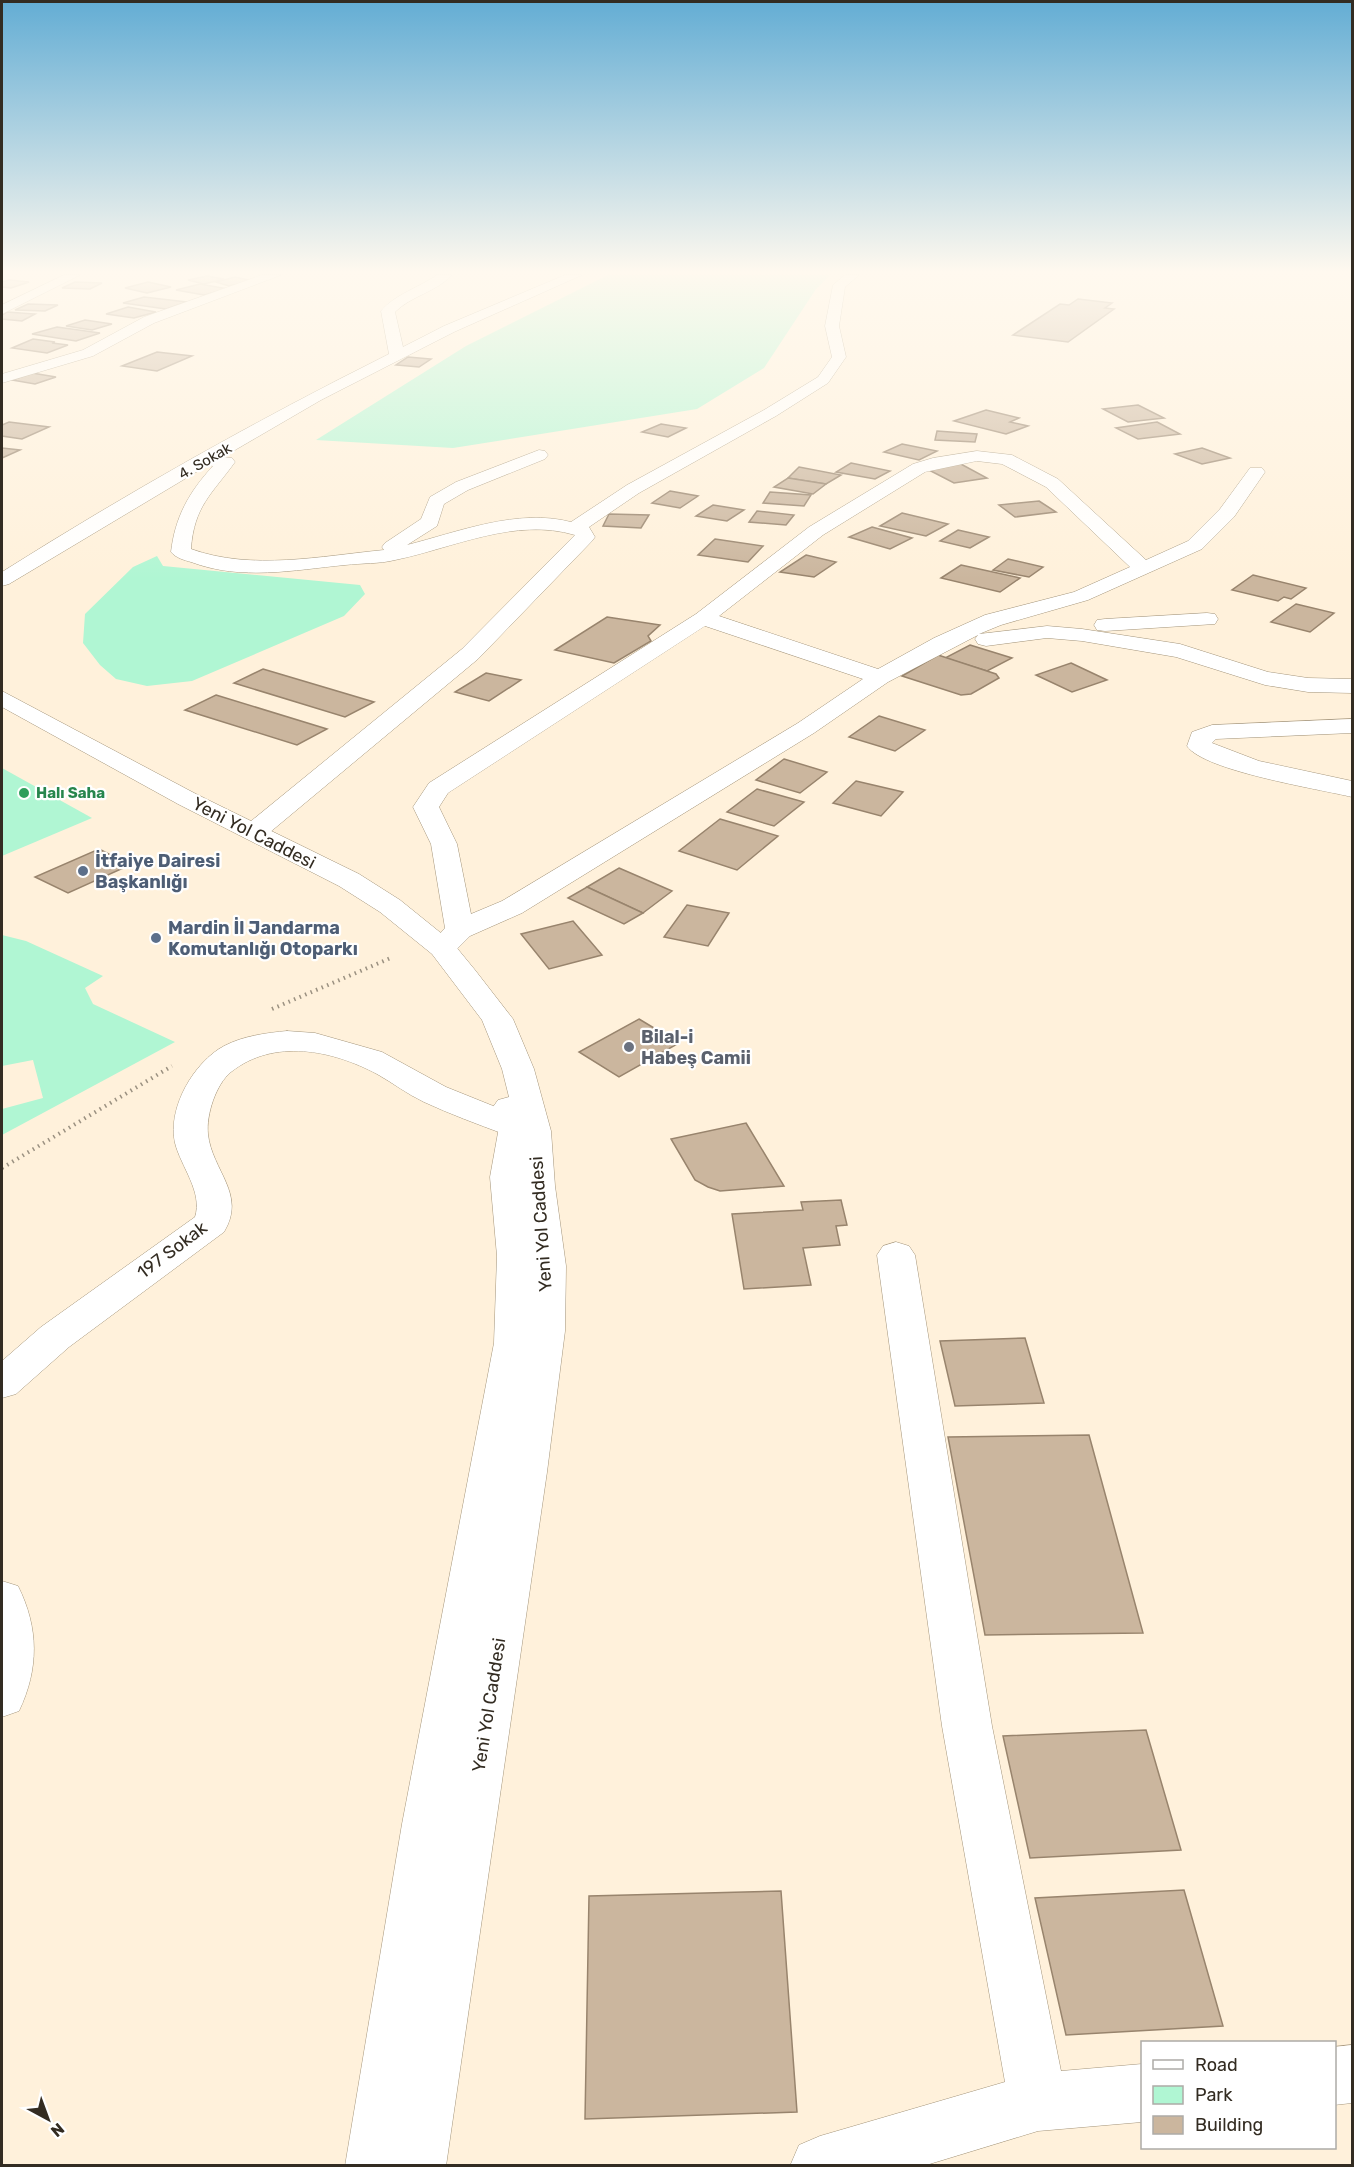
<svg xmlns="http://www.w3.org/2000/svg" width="1354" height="2167" viewBox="0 0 1354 2167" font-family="Rubik,sans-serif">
	<rect width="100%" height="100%" fill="#fff1db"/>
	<!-- green -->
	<g fill="#b0f6d3">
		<polygon points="608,275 830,275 816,289 764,368 697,409 453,448 316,440 466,346"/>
		<polygon points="157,556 163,566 360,585 365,594 344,616 192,681 147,686 116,679 100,665 83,643 85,614 133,567"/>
		<polygon points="2,768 92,818 2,856"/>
		<polygon points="2,935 26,941 103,976 85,988 93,1004 175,1042 2,1135 2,1109 43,1098 33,1060 2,1066"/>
	</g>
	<!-- building -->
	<g fill="#cbb69e" stroke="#98846d" stroke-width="1.5">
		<polygon points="207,276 224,279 204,284 188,280"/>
		<polygon points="235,277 253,281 229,286 216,282"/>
		<polygon points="9,280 29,282 11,288 2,287 2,282"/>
		<polygon points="75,282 102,283 90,289 62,288"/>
		<polygon points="148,282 171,287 147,293 125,288"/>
		<polygon points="200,284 228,289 204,295 176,290"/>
		<polygon points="144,297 187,302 166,309 123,303"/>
		<polygon points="1078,299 1112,303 1105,308 1114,309 1068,342 1013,335 1060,304 1069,305"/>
		<polygon points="28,304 58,305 45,311 15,310"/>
		<polygon points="128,307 156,312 134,318 106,314"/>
		<polygon points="7,312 35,314 22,321 2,319 2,315"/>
		<polygon points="85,320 112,324 92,330 66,326"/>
		<polygon points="57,327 100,333 76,341 32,334"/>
		<polygon points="33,339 55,342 52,343 68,345 47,353 12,348"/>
		<polygon points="157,352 192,356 157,371 122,366"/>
		<polygon points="408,357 431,359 419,367 396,365"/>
		<polygon points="32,373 56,377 35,384 12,380"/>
		<polygon points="1138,405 1164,418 1128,422 1103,409"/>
		<polygon points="986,410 1019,418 1010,422 1028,426 1006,434 954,421"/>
		<polygon points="9,422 49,427 22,439 2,436 2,425"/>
		<polygon points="1157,422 1180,434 1138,439 1116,428"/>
		<polygon points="661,424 686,428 668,437 642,432"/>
		<polygon points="937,431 977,434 975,442 935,440"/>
		<polygon points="902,444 937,451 919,460 884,452"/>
		<polygon points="2,448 20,450 2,458"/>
		<polygon points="1202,448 1230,458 1202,464 1175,454"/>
		<polygon points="851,463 890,471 875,479 836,472"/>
		<polygon points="959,463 987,478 954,483 927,469"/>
		<polygon points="799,467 841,475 826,484 788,478"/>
		<polygon points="788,478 826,484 813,494 774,487"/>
		<polygon points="670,491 698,496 680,508 652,503"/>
		<polygon points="770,492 811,495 804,506 763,503"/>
		<polygon points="1039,501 1056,512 1015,517 999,505"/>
		<polygon points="713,505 744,510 727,521 696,516"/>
		<polygon points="757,511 794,515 786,525 749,522"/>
		<polygon points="902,513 948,524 926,536 880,526"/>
		<polygon points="609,514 649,515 641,528 603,526"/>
		<polygon points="872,527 912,538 890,549 849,537"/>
		<polygon points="958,530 989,537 970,548 940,541"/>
		<polygon points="715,539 763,546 748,562 698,555"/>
		<polygon points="806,555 836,562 814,577 780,572"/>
		<polygon points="1008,559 1043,567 1029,577 993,570"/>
		<polygon points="961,565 1020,578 1000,592 941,578"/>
		<polygon points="1253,575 1306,588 1291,599 1284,597 1278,601 1232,590"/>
		<polygon points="1296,604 1334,613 1310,632 1271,622"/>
		<polygon points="607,617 660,625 648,636 651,641 614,663 555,650"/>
		<polygon points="970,645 1012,658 987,671 945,658"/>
		<polygon points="938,655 996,674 999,678 971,694 961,695 902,676"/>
		<polygon points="1071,663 1107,680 1072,692 1036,675"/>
		<polygon points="263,669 374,702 345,717 234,683"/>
		<polygon points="486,673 521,680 489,701 455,692"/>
		<polygon points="216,695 327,729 297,745 185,710"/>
		<polygon points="879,716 925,730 895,751 849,737"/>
		<polygon points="784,759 827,772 800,793 756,780"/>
		<polygon points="856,781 903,792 881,816 833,803"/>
		<polygon points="757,789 804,802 774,826 727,812"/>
		<polygon points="720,819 778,836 737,870 679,851"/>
		<polygon points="99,849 130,865 68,893 35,877"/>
		<polygon points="619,868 672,891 643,913 587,887"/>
		<polygon points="587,887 643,913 624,924 568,898"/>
		<polygon points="687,905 729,913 708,946 664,937"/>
		<polygon points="573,921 602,955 549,969 521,934"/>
		<polygon points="639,1019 679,1043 619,1077 579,1052"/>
		<polygon points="746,1123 784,1186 720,1191 708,1187 695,1180 671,1139"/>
		<polygon points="841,1200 847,1225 836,1226 840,1245 803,1248 811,1285 744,1289 732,1214 803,1210 801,1202"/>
		<polygon points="1025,1338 1044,1403 955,1406 940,1341"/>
		<polygon points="1089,1435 1143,1633 985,1635 948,1437"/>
		<polygon points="1146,1730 1181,1850 1030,1858 1003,1736"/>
		<polygon points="1184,1890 1223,2026 1066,2035 1035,1898"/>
		<polygon points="781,1891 797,2112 585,2119 589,1896"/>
	</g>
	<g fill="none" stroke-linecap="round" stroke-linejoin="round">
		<!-- minor casing -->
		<g stroke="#a4957b" stroke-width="1">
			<g id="minor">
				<polygon points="64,275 80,275 2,314 2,305"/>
				<polygon points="262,275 281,275 154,323 93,356 2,383 2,374 83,350 144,317"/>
				<path d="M437,275h15c-16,17 -41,21 -57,37l8,35 41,-21 121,-51h17l-128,57 -133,68 -98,57 9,1 3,4c-23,32 -41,44 -44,87 61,22 130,7 193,1l-2,-3 3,-4 36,-24 9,-22 26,-15 83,-32 6,1 3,4 -3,4 -77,31 -24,14 -7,22 -30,19c51,-13 111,-37 164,-23l56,-37 137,-75 54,-33 14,-20 -7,-31 8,-41 12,-10h14l-14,12 -6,39 7,31 -18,26 -52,33 -137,77 -50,34 6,10 -3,4 -114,118 -215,179 -9,2 -9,-2 -4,-6 4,-6 217,-177 113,-114c-60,-18 -122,13 -180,25 -16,4 -33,3 -50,5 -52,5 -103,16 -154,-3 -7,-2 -15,-4 -20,-10 4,-35 18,-60 42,-86l-5,-1 -199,119 -7,2v-14c125,-79 255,-152 387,-218l-8,-43c13,-16 39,-24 56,-36z"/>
				<path d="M977,451l35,4 46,24 88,81 42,-19 32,-32 30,-41h12l3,4 -31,45 -32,32 -114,51 -87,25 -22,9 68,-8 35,3 98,15 88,28 40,6 44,1v14l-44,-1 -43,-7 -89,-28 -94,-16 -35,-3 -61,8 -8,-2 -3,-5 3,-4 -90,47 -74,51 -292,180 -52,23 -16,16 -10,3 -10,-3 -5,-6 16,-18 -14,-84 -18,-37 16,-24 267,-169 113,-87 104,-63 20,-6zM977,461l25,3 44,23 84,80 -56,25 -89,23 -51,23 -56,31 -159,-53 104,-81 102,-63zM705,626l158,53 -65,44 -296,178 -31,13 -14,-70 -18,-37 9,-14z"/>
				<polygon points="1207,613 1215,614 1218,619 1215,624 1105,631 1097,630 1094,625 1097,620 1105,619"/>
				<path d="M1352,719v14l-136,6 -4,4 47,18 93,20v16c-33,-8 -148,-26 -165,-51l5,-14 20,-7z"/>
				<path d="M287,1031l28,2 67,19 64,35 82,33 5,7 -5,7 -12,4 -12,-4c-27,-10 -54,-20 -80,-32 -17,-8 -31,-19 -47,-28 -45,-24 -103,-36 -146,-2 -15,12 -25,43 -23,62 4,37 39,60 16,98l-155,115 -53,47 -14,4v-37l39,-34 154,-110c8,-25 -14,-50 -20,-74 -8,-35 19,-81 49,-97 19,-10 42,-13 63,-15z"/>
				<polygon points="896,1242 909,1246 915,1255 992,1726 1061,2071 1142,2064 1142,2122 1038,2131 923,2166 790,2166 799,2145 820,2136 1005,2082 942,1726 877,1255 883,1246"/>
				<path d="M2,1581l16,5c21,42 21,83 1,125l-17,6z"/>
				<polygon points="1352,2045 1352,2103 1334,2105 1334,2047"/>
			</g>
		</g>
		<!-- major casing -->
		<g stroke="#a4957b" stroke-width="1">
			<polygon id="major" points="2,691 196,794 359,874 400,900 452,942 475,970 513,1019 534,1069 551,1131 555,1186 566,1266 565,1331 547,1472 446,2166 345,2166 402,1824 494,1343 497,1256 490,1177 499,1127 493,1107 498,1100 509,1097 502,1069 482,1020 432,954 380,912 339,886 178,804 2,707"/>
		</g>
		<!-- path -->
		<g stroke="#9b9181" stroke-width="4" stroke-dasharray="1.5 4.5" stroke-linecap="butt">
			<polyline points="272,1009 393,957"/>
			<polyline points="2,1168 172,1066"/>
		</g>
		<!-- minor -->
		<use href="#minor" fill="#fff" fill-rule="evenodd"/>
		<!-- major -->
		<use href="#major" fill="#fff" fill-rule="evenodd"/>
	</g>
	<!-- sky -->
	<linearGradient id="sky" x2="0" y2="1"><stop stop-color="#63add4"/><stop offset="0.47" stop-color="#fff9ef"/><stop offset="1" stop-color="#fff9ef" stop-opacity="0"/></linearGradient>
	<rect width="1354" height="579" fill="url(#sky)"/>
	<!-- markers -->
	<circle fill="#2e9e5b" stroke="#fff" stroke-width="2" cx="24" cy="793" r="6"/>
	<g fill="#5c6f8a" stroke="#fff" stroke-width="2">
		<circle cx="83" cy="871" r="6"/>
		<circle cx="156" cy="938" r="6"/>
	</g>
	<circle fill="#6b7280" stroke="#fff" stroke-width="2" cx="629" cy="1047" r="6"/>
	<g text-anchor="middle" stroke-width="4.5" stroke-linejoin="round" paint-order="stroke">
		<!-- far-street labels -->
		<g font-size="15" fill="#332c22" stroke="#fff">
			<text transform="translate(205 461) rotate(-30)" y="5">4. Sokak</text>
		</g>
		<!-- far-leisure labels -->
		<g font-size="15" font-weight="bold" fill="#27864d" stroke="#fff" text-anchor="start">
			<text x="36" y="798">Halı Saha</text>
		</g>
		<!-- street labels -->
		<g font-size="18" fill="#332c22" stroke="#fff">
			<text transform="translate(254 833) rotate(27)" y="6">Yeni Yol Caddesi</text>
			<text transform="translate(541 1224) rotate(-94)" y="6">Yeni Yol Caddesi</text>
			<text transform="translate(172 1250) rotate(-37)" y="6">197 Sokak</text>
			<text transform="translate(489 1705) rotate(-81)" y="6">Yeni Yol Caddesi</text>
		</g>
		<!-- service labels -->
		<g font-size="18" font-weight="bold" fill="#4e5e75" stroke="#fff" text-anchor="start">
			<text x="95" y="867">İtfaiye Dairesi<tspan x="95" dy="21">Başkanlığı</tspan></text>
			<text x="168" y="934">Mardin İl Jandarma<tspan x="168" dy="21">Komutanlığı Otoparkı</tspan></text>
		</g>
		<!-- worship labels -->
		<g font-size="18" font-weight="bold" fill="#5b616d" stroke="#fff" text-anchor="start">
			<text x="641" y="1043">Bilal-i<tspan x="641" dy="21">Habeş Camii</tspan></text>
		</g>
	</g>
	<!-- border -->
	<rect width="1354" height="2167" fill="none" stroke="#332c22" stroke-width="6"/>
	<!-- legend -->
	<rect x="1141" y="2041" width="195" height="108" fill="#ffffff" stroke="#adaba7" stroke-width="1.5"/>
	<rect x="1153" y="2060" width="30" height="9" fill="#ffffff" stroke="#adaba7" stroke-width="1.5"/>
	<text x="1195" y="2071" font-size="18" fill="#332c22">Road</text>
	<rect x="1153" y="2086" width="30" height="18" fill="#b0f6d3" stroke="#adaba7" stroke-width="1.5"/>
	<text x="1195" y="2101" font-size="18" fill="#332c22">Park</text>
	<rect x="1153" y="2116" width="30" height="18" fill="#cbb69e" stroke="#adaba7" stroke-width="1.5"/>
	<text x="1195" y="2131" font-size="18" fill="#332c22">Building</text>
	<!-- north arrow -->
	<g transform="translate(48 2119) rotate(139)" stroke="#ffffff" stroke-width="4.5" paint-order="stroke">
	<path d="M0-4.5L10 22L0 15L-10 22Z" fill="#332c22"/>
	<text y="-9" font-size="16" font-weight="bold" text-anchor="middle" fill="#332c22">N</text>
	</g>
</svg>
